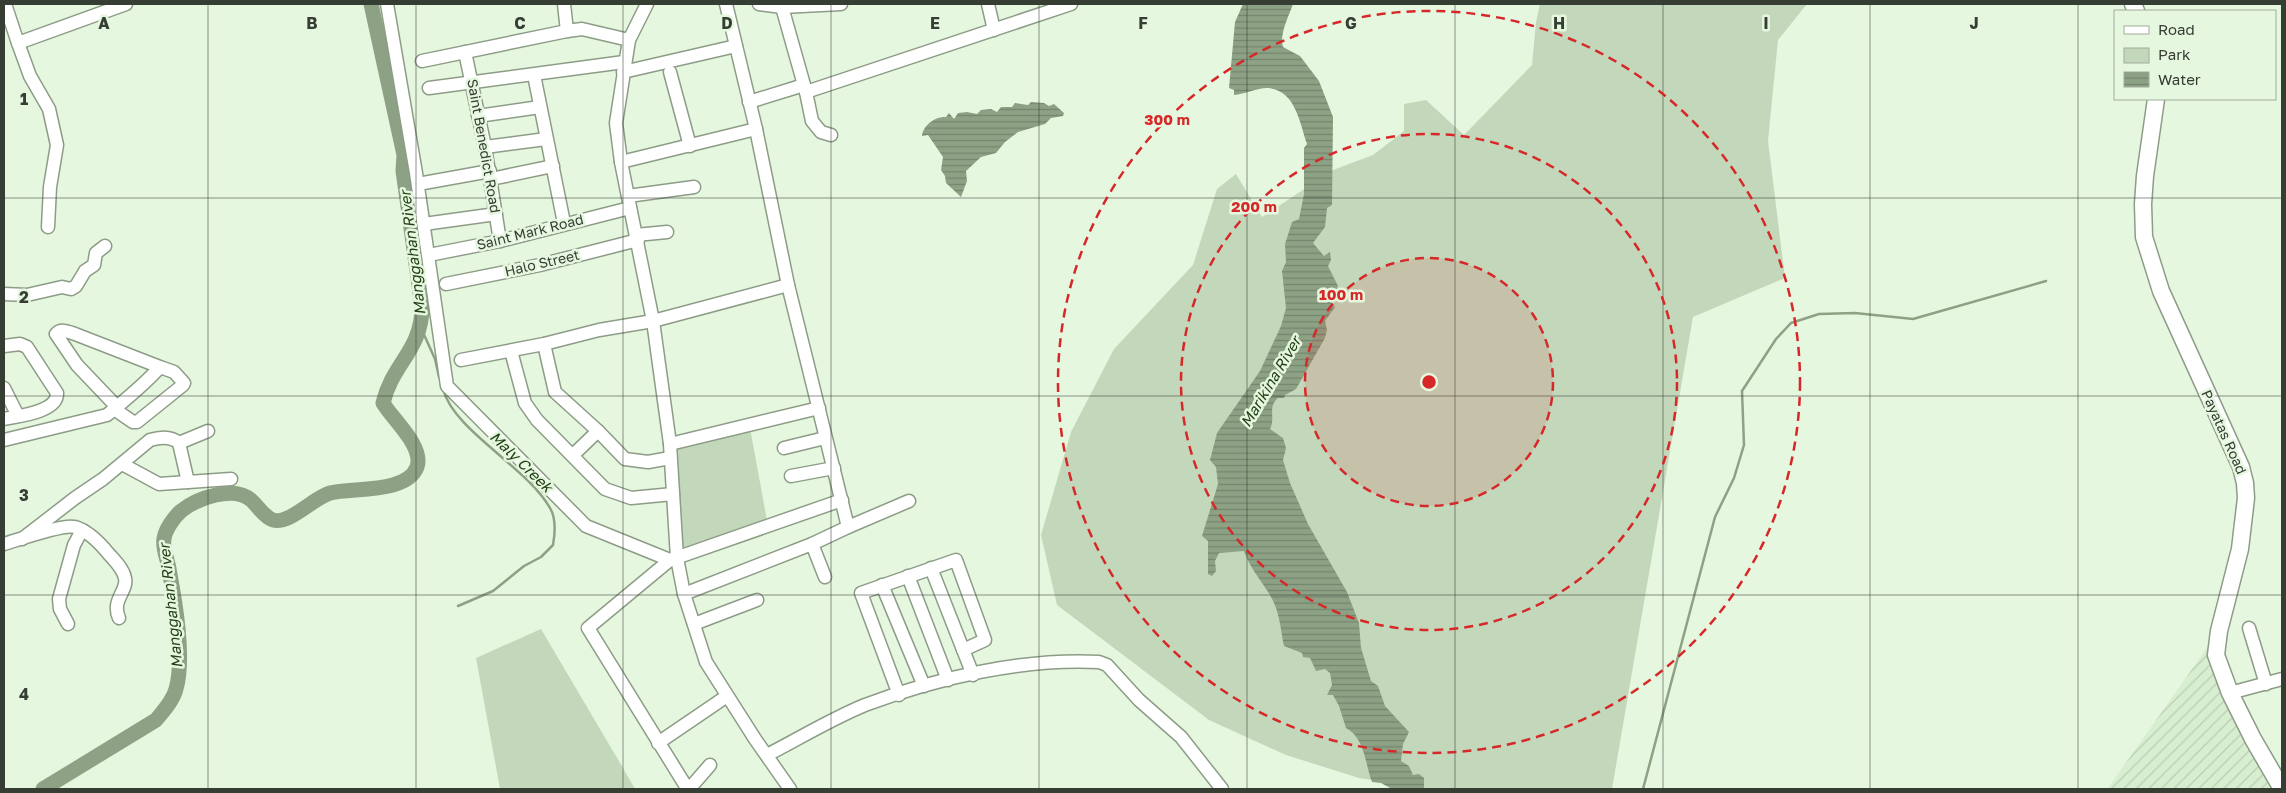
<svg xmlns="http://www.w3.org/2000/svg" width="2286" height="793" viewBox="0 0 2286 793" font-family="'Golos Text',sans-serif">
	<defs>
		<pattern id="industrial-furrows" width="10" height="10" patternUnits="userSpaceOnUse" patternTransform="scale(1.25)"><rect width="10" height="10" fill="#d8eed0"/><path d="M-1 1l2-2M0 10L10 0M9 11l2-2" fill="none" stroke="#bacdb3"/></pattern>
		<pattern id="water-rules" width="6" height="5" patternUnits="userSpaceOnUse" patternTransform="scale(1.25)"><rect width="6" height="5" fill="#8da285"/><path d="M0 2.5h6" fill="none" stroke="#74856d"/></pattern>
	</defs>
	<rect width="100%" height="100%" fill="#e6f7df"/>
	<!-- industrial -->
	<polygon fill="url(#industrial-furrows)" points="2209,645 2274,789 2096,789 2108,788"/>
	<!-- green -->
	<g fill="#c3d8bb">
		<polygon points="1540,4 1807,4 1778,40 1768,141 1785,278 1693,317 1612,789 1428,789 1359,778 1286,755 1209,720 1057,605 1041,535 1071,432 1114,349 1193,265 1217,189 1236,174 1262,217 1333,170 1373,155 1404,131 1404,104 1426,100 1464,135 1532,65 1536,22"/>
		<polygon points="750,428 768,526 683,559 674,446"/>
		<polygon points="541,629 623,768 635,789 500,789 476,658"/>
	</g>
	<!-- water -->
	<g fill="url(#water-rules)">
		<path d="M1243,4h50c-4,12 -14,30 -10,43l17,9 19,25 14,36 -1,88 -5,3 -2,19 -12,16 11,13 6,-4 1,8 -3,6 10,20 -7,15 4,6 -10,14 2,9 -2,8 -29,51 -11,6 -1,3h-6c-11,9 -2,20 -8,31l13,9 3,10 -3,12 7,23 18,41 39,68 12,31 2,25 10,33 7,5 7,20 24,26 -6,12 -2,17 8,5 4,9 6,-1 5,4v11h-32l-11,-6 -9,-1c-7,-18 -7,-44 -26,-54l-7,-22 -6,-11h-6l5,-10 -2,-12 -5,-4 -9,2 -6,-13 -7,-1 -1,-4 -18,-7c-3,-14 -4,-30 -10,-43 -8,-18 -24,-33 -30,-52l-25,2 -4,8 1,10 -4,5 -4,-2v-33l-6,-5 16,-52 -2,-17 -6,-7 7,-27 43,-62 21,-45 5,-18 -4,-37 4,-9 -1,-18 7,-22 7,-3 5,-25v-46l3,-4c-7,-20 -11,-53 -38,-56 -10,-1 -24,6 -35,7v-5l-5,-2 6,-66z"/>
		<path d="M1031,102l13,1 5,3 5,-2 10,9 -1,3 -12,2 -6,6 -27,8 -13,10 -9,11 -15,4 -15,14 1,10 -6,16 -15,-14 -1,-7 -4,-6 2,-13 -15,-22 -6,1c1,-11 14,-20 24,-19l3,-4 5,6 4,-6 9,-1 10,2 4,-4 10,-1 6,3 4,-5h11l3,-4 13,2z"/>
	</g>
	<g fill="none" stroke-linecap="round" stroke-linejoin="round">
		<!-- stream -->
		<g stroke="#8da285" stroke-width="2.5">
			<polyline points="421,328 435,359 439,377"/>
			<path d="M443,389c11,42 83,77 107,119 6,10 5,26 3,37l-12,12 -17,9 -31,25 -35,15"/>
			<polyline points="1643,789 1715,517 1734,478 1744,445 1742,391 1776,339 1791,323 1819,314 1855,313 1913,319 2046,281"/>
		</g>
		<!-- river -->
		<path stroke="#8da285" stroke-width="15" d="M43,789l113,-69c7,-9 17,-19 20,-31 9,-31 -1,-88 -7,-120 -1,-9 -7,-21 -5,-30 1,-9 10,-22 17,-28 16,-13 53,-26 70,-11 7,6 13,17 22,20 16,5 40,-22 57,-27 22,-6 77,1 87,-26 7,-21 -24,-47 -34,-64 9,-39 39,-53 39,-96l-19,-136 1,-16 -33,-151"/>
		<!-- minor casing -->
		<g stroke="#8d9c87" stroke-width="15">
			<g id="minor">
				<polyline points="5,4 18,43 126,4"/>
				<polyline points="387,4 416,173 447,386 586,526 670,560 842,500"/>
				<polyline points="564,4 567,31"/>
				<polyline points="647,4 629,40 616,123 621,162 653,321 670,444 677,558 684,594 706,662 755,739 790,789"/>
				<polyline points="759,4 782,7 841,4"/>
				<polyline points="988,4 994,30"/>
				<polyline points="782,7 806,92 812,121 821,132 831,135"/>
				<polyline points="18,43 30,76 49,109 57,145 50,187 48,227"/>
				<polyline points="465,52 485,147 500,241"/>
				<polyline points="422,61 567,31 582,29 629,40"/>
				<polyline points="623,72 736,46"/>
				<polyline points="670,72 690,146"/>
				<polyline points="534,75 564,223"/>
				<polyline points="429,88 624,62"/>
				<polyline points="806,92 1071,4"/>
				<polyline points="749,102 804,85"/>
				<polyline points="478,116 540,107"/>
				<polyline points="485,147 546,139"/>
				<polyline points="621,162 756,129"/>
				<polyline points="491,179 553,166"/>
				<polyline points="418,184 490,171"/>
				<polyline points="628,196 694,187"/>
				<polyline points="424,224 496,214"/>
				<polyline points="636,235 667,232"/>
				<polyline points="429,255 500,241 630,208"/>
				<polyline points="446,284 540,265 638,240"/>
				<polyline points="4,294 27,295 62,287 71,289 76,286 85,271 94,265 96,253 105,246"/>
				<polyline points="544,344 555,392 598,431 625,459 648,462 670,458"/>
				<path d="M4,346l16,-2 7,3 30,46c1,19 -39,23 -53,26"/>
				<polyline points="511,351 525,403 537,420 605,489 631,498 673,494"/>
				<polyline points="461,360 544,344 599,330 653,321 788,285"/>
				<polyline points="4,388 18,416"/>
				<path d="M4,440l103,-25c18,-15 37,-30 53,-48l-85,-33c-6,-2 -14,-6 -19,0l21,31 40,42v4l16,11h4l46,-37 1,-2 -10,-11 -14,-5"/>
				<polyline points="179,443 208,431"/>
				<polyline points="670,444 819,408"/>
				<polyline points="784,448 825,438"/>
				<polyline points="573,455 598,431"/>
				<polyline points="122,464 159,484 231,479"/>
				<polyline points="791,476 834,468"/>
				<polyline points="848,527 909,501"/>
				<path d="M22,539l53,-41 28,-19 47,-39c10,-3 21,-4 29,3l9,39"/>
				<path d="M4,544c14,-4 58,-20 71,-17 13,4 24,15 33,26 6,7 15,15 17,25 3,13 -14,22 -6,40"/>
				<polyline points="812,544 825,577"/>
				<polyline points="670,560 588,628 687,788 690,788 710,765"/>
				<polyline points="931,568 973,675"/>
				<polyline points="908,576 948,680"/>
				<polyline points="882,585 924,686"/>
				<polyline points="684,594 812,544 848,527 788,285 756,129 726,4"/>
				<polyline points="68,624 60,609 59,599 74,545 82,530"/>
				<polyline points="694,624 757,600"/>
				<polyline points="2249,628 2266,684"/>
				<polyline points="2230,693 2282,679"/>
				<polyline points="899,695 861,593 956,560 985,640 963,650"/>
				<polyline points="658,743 727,696"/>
				<path d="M767,755c33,-17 64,-36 98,-50 72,-27 157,-47 234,-43l8,3 32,35 42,37 41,52"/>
			</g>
		</g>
		<!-- major casing -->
		<g stroke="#8d9c87" stroke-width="19">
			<g id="major">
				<polyline points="2133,4 2136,11"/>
				<polyline points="2156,99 2145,176 2143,204 2144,237 2161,291 2241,467 2245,483 2246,498 2240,549 2219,631 2216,655 2230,693 2253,739 2282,789"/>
			</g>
		</g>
		<!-- minor -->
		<use href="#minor" stroke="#fff" stroke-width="12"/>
		<!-- major -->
		<use href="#major" stroke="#fff" stroke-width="16"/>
	</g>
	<!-- grid -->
	<path fill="none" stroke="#363d33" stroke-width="1" stroke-opacity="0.55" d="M208,4v785M416,4v785M623,4v785M831,4v785M1039,4v785M1247,4v785M1455,4v785M1663,4v785M1870,4v785M2078,4v785M4,198h2278M4,396h2278M4,595h2278"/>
	<!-- distance rings -->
	<circle cx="1429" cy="382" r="124" fill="#d62828" fill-opacity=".12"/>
	<g fill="none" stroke="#d62828" stroke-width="2.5" stroke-dasharray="9 6">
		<circle cx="1429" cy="382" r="124"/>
		<circle cx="1429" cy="382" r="248"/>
		<circle cx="1429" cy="382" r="371"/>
	</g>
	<g text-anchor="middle" stroke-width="5" stroke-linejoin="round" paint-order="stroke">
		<!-- street labels -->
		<g font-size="14" fill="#363d33" stroke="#e6f7df">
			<text transform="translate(484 146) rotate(80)" y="5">Saint Benedict Road</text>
			<text transform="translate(530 232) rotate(-14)" y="5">Saint Mark Road</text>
			<text transform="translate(542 263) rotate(-13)" y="5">Halo Street</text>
			<text transform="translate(2224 432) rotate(66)" y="5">Payatas Road</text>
		</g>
		<!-- water labels -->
		<g font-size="15" font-style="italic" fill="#234116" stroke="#e6f7df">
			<text transform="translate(413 253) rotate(-97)" y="5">Manggahan River</text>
			<text transform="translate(1271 382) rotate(-59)" y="5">Marikina River</text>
			<text transform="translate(521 462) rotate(44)" y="5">Maly Creek</text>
			<text transform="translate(171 606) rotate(-96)" y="5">Manggahan River</text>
		</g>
	</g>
	<g font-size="16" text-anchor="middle" font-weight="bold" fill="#363d33" stroke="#e6f7df" stroke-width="5" stroke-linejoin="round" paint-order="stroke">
		<text x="104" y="29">A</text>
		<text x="312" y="29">B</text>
		<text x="520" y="29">C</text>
		<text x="727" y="29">D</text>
		<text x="935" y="29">E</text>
		<text x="1143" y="29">F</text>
		<text x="1351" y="29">G</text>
		<text x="1559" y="29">H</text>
		<text x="1766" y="29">I</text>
		<text x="1974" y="29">J</text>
		<text x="24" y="105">1</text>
		<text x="24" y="303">2</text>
		<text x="24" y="501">3</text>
		<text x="24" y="700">4</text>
	</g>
	<circle cx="1429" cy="382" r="8" fill="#d62828" stroke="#e6f7df" stroke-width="2.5"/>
	<g font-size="15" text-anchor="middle" font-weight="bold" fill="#d62828" stroke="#e6f7df" stroke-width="5" stroke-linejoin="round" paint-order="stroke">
		<text x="1167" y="125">300 m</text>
		<text x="1254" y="212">200 m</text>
		<text x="1341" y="300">100 m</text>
	</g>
	<!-- border -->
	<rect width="2286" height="793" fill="none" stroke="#363d33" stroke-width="10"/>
	<!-- legend -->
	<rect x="2114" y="10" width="162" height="90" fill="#e6f7df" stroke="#a0ad9a"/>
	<rect x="2124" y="26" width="25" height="8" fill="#ffffff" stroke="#a0ad9a"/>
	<text x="2158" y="35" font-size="15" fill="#363d33">Road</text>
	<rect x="2124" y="48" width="25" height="15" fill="#c3d8bb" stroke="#a0ad9a"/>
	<text x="2158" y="60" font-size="15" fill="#363d33">Park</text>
	<rect x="2124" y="72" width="25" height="15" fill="url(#water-rules)" stroke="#a0ad9a"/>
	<text x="2158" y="85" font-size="15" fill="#363d33">Water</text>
</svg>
